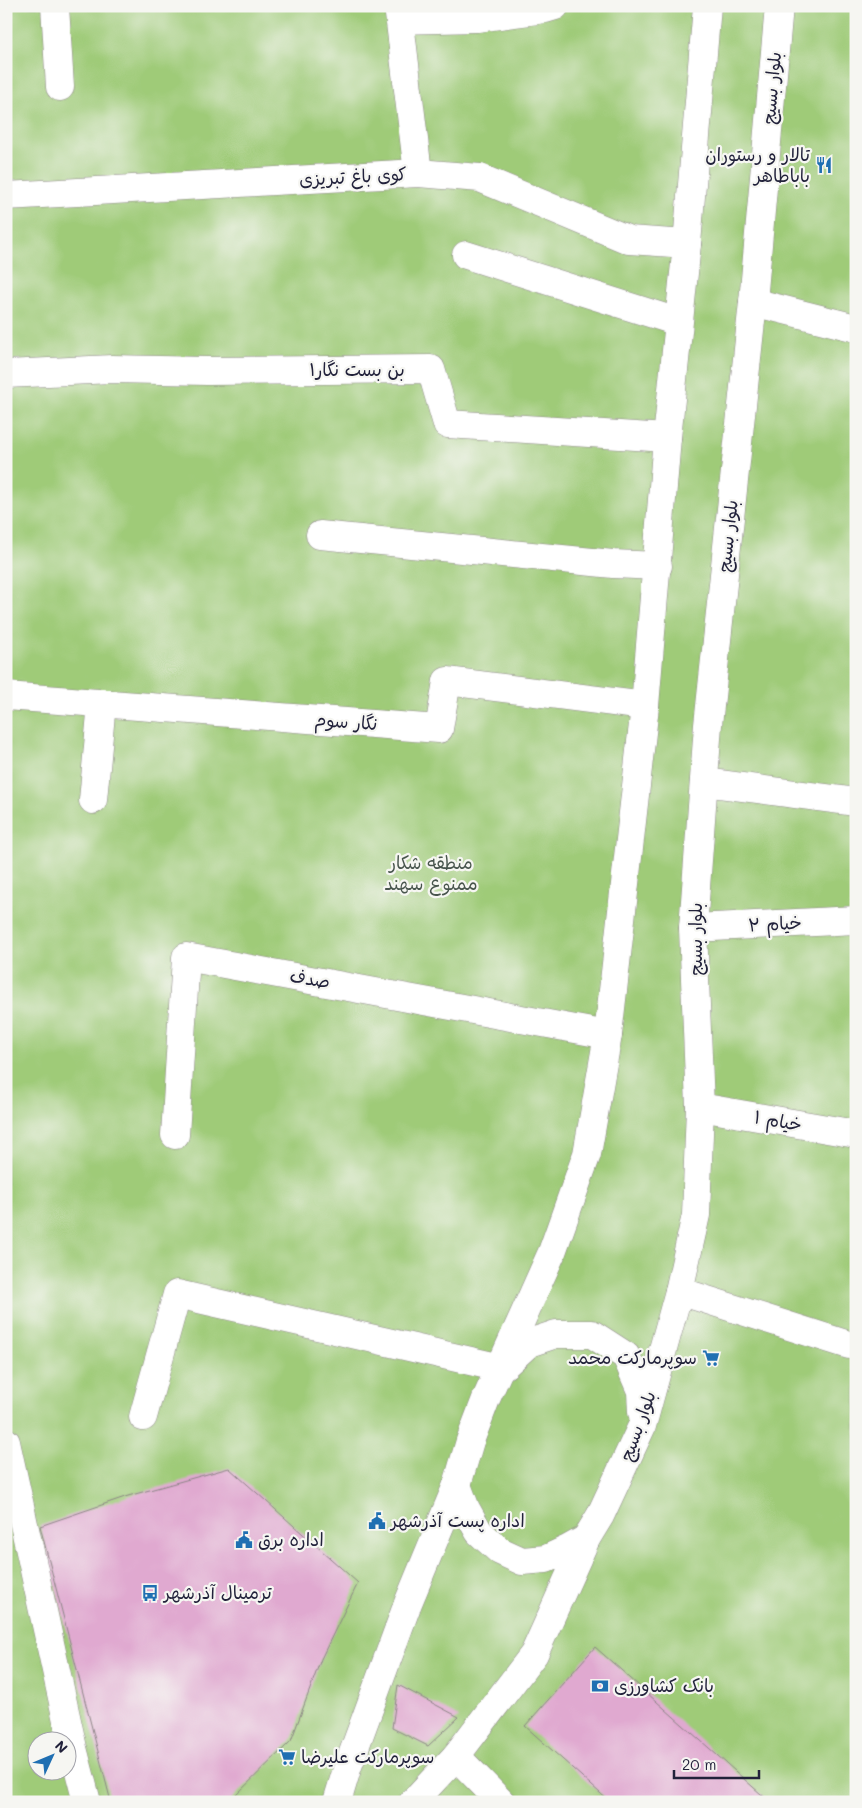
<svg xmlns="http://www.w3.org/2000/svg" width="862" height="1808" viewBox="0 0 862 1808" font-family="Mali,'Playpen Sans Arabic',sans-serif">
	<rect width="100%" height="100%" fill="#f6f6f2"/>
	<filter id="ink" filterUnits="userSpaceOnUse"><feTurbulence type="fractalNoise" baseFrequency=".02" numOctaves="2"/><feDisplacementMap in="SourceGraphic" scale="10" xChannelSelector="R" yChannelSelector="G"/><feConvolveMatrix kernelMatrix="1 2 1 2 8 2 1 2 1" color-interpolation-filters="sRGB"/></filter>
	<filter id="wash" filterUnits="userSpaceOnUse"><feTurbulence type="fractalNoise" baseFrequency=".0096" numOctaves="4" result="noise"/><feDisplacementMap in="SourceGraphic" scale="20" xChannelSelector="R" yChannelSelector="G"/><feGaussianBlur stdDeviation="1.12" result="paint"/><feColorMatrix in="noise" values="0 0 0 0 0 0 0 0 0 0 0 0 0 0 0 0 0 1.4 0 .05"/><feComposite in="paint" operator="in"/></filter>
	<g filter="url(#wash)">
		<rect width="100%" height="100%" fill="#f4e5cf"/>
		<!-- green -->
		<path fill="#9fcb78" stroke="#60765a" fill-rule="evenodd" d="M6,6h850v1796h-850zM38,1740h30v30h-30z"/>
		<g id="blocks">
			<!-- building -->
			<g fill="#e0a9d0">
				<polygon points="229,1468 358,1583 321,1659 291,1741 229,1802 111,1802 40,1526 128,1496"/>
				<polygon points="595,1647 770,1802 610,1802 525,1726"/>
				<polygon points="398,1685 459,1717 428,1746 392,1728"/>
			</g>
		</g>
	</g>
	<g filter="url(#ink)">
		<use href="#blocks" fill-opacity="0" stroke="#8b8485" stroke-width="1"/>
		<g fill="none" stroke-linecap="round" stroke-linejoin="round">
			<!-- minor casing -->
			<g stroke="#8b8485" stroke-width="29">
				<g id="minor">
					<polyline points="55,6 60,87"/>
					<polyline points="398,6 418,173"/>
					<polyline points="400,20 477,18 545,9 555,6"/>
					<polyline points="6,196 418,173 480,178 629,240 687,244"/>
					<polyline points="466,255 678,322"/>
					<polyline points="753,302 856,328"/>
					<polyline points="6,374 112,369 207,371 431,369 447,424 667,438"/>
					<polyline points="320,535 613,564 658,566"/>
					<polyline points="6,696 439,729 447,681 645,706"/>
					<polyline points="704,782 856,802"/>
					<polyline points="93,800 102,703"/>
					<polyline points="693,928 856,920"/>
					<polyline points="700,1107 856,1134"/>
					<polyline points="175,1135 186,957 608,1035"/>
					<polyline points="679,1291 849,1345"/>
					<polyline points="143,1417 177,1294 501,1368"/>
					<polyline points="6,1442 73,1748 87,1802"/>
					<polyline points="456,1756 501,1802"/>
				</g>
			</g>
			<!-- major casing -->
			<g stroke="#8b8485" stroke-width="29">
				<g id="major">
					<polyline points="505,1365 529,1343 556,1334 592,1334 626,1356 641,1391 642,1412"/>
					<polyline points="457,1485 466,1509 479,1532 500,1551 522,1561 546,1559 568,1549 586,1539"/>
					<polyline points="337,1802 347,1769 408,1603 457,1485 470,1441 486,1399 552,1252 587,1154 608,1035 645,706 667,438 687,244 707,6"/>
					<polyline points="413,1802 456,1756 534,1654 586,1539 600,1516 642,1426 679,1291 696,1215 700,1107 693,928 708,725 753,302 779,6"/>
				</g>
			</g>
			<!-- minor -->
			<use href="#minor" stroke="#fff" stroke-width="28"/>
			<!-- major -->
			<use href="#major" stroke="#fff" stroke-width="28"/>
		</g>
	</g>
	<!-- icons -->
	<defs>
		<g id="restaurant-bare" transform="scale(1.35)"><path d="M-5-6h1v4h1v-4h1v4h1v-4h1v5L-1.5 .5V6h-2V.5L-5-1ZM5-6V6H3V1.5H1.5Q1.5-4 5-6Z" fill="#1f6fb2" stroke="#f6f6f2" stroke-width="2.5" paint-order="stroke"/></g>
		<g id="supermarket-bare" transform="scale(1.35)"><path d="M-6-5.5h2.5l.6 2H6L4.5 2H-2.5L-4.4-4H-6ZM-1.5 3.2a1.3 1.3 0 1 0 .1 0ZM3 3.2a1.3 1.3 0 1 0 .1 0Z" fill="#1f6fb2" stroke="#f6f6f2" stroke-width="2.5" paint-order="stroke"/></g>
		<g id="civic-bare" transform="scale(1.35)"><path d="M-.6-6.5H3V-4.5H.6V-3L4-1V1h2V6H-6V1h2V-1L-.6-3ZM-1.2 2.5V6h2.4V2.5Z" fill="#1f6fb2" stroke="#f6f6f2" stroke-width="2.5" paint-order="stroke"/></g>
		<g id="bus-bare" transform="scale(1.35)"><path d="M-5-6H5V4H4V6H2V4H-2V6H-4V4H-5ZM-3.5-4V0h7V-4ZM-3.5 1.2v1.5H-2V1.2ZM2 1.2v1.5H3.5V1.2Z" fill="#1f6fb2" stroke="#f6f6f2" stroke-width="2.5" paint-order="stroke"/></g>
		<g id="bank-bare" transform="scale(1.35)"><path d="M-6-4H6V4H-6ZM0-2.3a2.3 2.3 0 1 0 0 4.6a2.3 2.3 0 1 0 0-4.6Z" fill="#1f6fb2" stroke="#f6f6f2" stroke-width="2.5" paint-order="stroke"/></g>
	</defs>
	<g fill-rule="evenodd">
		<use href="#restaurant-bare" x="824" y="165"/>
		<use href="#supermarket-bare" x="711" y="1358"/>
		<use href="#civic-bare" x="377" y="1521"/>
		<use href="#civic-bare" x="244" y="1540"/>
		<use href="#bus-bare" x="150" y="1593"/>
		<use href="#bank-bare" x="600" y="1686"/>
		<use href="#supermarket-bare" x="287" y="1757"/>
	</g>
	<g text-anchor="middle" stroke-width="4.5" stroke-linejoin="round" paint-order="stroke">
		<!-- street labels -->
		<g font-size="18" fill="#22223b" stroke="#f6f6f2">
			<text transform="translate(772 88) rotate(-85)" y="6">بلوار بسیج</text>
			<text transform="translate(353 177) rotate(-3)" y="6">کوی باغ تبریزی</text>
			<text x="357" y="376">بن بست نگار۱</text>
			<text transform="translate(728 536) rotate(-84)" y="6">بلوار بسیج</text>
			<text transform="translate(346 722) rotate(4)" y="6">نگار سوم</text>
			<text transform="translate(775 924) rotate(-3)" y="6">خیام ۲</text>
			<text transform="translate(696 939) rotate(-90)" y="6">بلوار بسیج</text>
			<text transform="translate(310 979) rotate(10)" y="6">صدف</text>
			<text transform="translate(778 1121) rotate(10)" y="6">خیام ۱</text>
			<text transform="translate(638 1426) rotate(-70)" y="6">بلوار بسیج</text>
		</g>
		<!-- poi labels -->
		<g font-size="18" fill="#22223b" stroke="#f6f6f2" text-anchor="start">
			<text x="810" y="161" text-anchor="end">تالار و رستوران<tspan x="810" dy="21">باباطاهر</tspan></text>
			<text x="697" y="1364" text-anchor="end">سوپرمارکت محمد</text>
			<text x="391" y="1527">اداره پست آذرشهر</text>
			<text x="258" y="1546">اداره برق</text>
			<text x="164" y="1599">ترمینال آذرشهر</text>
			<text x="614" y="1692">بانک کشاورزی</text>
			<text x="301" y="1763">سوپرمارکت علیرضا</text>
		</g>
		<!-- park labels -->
		<g font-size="18" fill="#48554d" stroke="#f6f6f2">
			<text x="431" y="869">منطقه شکار<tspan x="431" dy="21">ممنوع سهند</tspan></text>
		</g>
	</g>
	<!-- margin -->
	<rect width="862" height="1808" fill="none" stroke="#f6f6f2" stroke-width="25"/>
	<!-- north arrow -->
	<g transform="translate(52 1756) rotate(46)"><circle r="24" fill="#f6f6f2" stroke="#a1a1a9"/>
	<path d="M0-4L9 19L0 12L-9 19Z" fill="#1f6fb2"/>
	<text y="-8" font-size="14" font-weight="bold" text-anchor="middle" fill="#22223b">N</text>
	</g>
	<!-- scale -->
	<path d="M674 1770v8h85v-8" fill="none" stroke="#22223b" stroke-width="2.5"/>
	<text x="682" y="1770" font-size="15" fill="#22223b" stroke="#f6f6f2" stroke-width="4" paint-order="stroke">20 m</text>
</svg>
